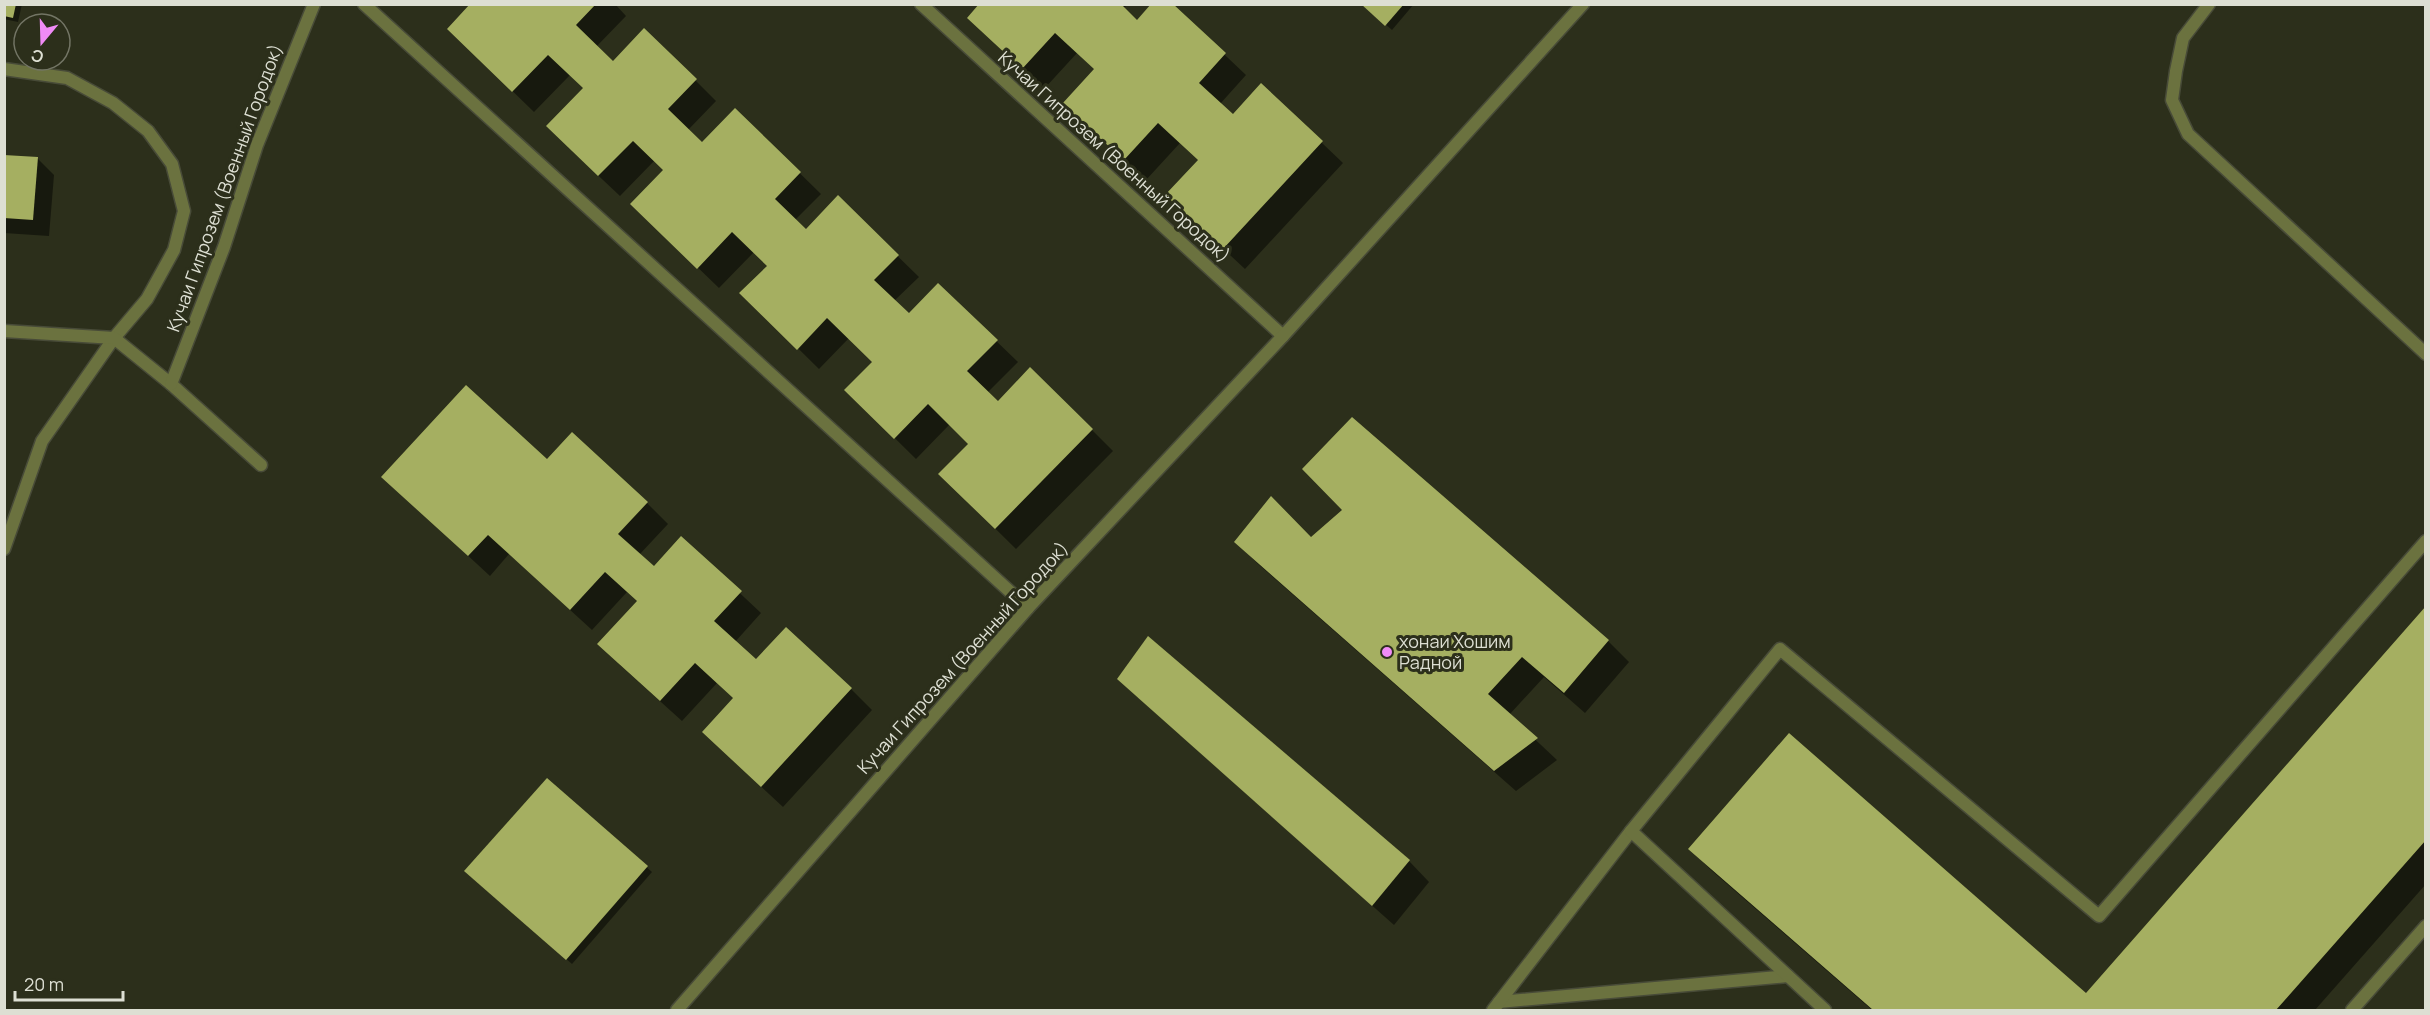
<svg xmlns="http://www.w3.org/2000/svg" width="2430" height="1015" viewBox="0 0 2430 1015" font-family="Manrope,sans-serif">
	<rect width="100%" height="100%" fill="#2c2f1b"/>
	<!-- shadow -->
	<g fill="#0007">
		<polygon points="4,4 22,4 18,22 4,19"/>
		<polygon points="472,4 615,4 626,16 596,47 613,63 695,80 716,101 688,130 702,144 735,110 821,194 795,220 806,231 838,198 919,277 894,301 909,316 938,285 1018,362 987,393 998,403 1092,430 1113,451 1016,549 940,474 970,444 950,424 916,459 846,390 874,362 849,338 819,369 742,293 769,266 754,252 719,288 632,204 665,170 655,160 620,196 568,147 584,88 570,75 534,112 470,50"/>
		<polygon points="981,4 1128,4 1123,9 1137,22 1171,4 1246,75 1220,104 1233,116 1261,85 1343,163 1245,269 1188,216 1199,161 1180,143 1146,180 1085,124 1096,70 1077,53 1044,89 969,18"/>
		<polygon points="1362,4 1414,4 1392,30"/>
		<polygon points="4,156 38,159 54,175 49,236 4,233"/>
		<polygon points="547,462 647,503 668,524 639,555 654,568 681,538 761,613 735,642 756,661 851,689 872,710 783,807 725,753 734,699 717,683 682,721 620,665 638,602 627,592 592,630 509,554 490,576 383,477"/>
		<polygon points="1311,539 1608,641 1629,662 1585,713 1544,677 1509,715 1557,760 1516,791 1257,563 1236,542"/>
		<polygon points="2426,608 2426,884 2315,1010 1872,1010 1711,870 1690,849 2086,995"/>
		<polygon points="1140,699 1409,861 1429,882 1394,925"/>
		<polygon points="547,780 652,872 572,964 472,876"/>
	</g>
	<!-- building -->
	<g fill="#a5af61">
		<polygon points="4,4 16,4 13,18 4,16"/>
		<polygon points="470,4 596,4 576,25 613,61 644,28 697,79 668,109 702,142 735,108 801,172 775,199 806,229 838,195 899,255 874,280 909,313 938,283 998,340 967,371 998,401 1030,367 1093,429 995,529 938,474 968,444 928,404 894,439 844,390 872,362 827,318 797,350 739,293 767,266 732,232 697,269 630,204 663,170 633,141 598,176 546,126 583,88 548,55 512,92 447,29"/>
		<polygon points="979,4 1121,4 1137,20 1151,4 1173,4 1226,53 1199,83 1233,114 1261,83 1323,141 1223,249 1165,195 1198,160 1158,123 1124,160 1062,104 1094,69 1055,33 1022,69 967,18"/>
		<polygon points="1361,4 1404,4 1385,26"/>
		<polygon points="4,155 38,157 33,220 4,218"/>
		<polygon points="466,385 547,459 572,432 648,502 618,534 654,566 681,536 742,591 714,621 756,659 786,627 852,688 761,787 702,732 733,698 695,663 660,701 597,644 637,601 605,572 570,610 488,535 468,556 381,477"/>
		<polygon points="1352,417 1609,640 1564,693 1522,657 1488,694 1538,738 1494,771 1234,542 1271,496 1311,537 1342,510 1302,469"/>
		<polygon points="2426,606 2426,840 2276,1010 1873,1010 1688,849 1789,733 2086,993"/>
		<polygon points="1148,636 1410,860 1372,906 1117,679"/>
		<polygon points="547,778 648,866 566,960 464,871"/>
	</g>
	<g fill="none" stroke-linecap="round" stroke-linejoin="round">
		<!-- lane casing -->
		<g stroke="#484b38" stroke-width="15">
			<g id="lane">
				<polyline points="364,4 1028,608"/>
				<polyline points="921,4 1283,336"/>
				<polyline points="2209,4 2183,38 2176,71 2172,100 2188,134 2426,354"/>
				<polyline points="4,69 67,78 113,103 148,131 172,164 184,211 174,250 147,299 114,338 42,441 4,549"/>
				<polyline points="4,331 114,338 171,384 261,465"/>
				<polyline points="171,384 224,247 257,145 314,4"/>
				<polyline points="1499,1002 1788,976"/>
				<polyline points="677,1010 1028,608 1283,336 1583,4"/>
				<polyline points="1493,1010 1631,831"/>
				<polyline points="1825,1010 1631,831 1780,649 2099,916 2426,541"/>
				<polyline points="2352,1010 2426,926"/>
			</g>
		</g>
		<!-- lane -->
		<use href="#lane" stroke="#6b723f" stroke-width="12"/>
	</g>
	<!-- markers -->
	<circle fill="#f08bf6" stroke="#2c2f1b" stroke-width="2" cx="1387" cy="652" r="6"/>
	<g text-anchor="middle" stroke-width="6" stroke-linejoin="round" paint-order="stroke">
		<!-- street labels -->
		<g font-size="18" fill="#dddfd3" stroke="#2c2f1b">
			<text transform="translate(1114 157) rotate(42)" y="6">Кучаи Гипрозем (Военный Городок)</text>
			<text transform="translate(225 188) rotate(-70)" y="6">Кучаи Гипрозем (Военный Городок)</text>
			<text transform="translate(963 658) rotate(-48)" y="6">Кучаи Гипрозем (Военный Городок)</text>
		</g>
		<!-- poi labels -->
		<g font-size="18" fill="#dddfd3" stroke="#2c2f1b" text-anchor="start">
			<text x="1399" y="648">хонаи Хошим<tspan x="1399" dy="21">Радной</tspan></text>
		</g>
	</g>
	<!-- border -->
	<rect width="2430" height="1015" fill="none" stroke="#dddfd3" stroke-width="12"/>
	<!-- north arrow -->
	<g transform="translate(42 42) rotate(199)"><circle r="28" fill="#2c2f1b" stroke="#737565" stroke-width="1.5"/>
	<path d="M0-4.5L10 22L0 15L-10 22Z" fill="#f08bf6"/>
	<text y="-9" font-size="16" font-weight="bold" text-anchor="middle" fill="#dddfd3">С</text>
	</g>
	<!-- scale -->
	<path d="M15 991v9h108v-9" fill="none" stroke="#dddfd3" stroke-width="3"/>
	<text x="24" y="991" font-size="18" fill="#dddfd3" stroke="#2c2f1b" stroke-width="4.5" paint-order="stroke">20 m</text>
</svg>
